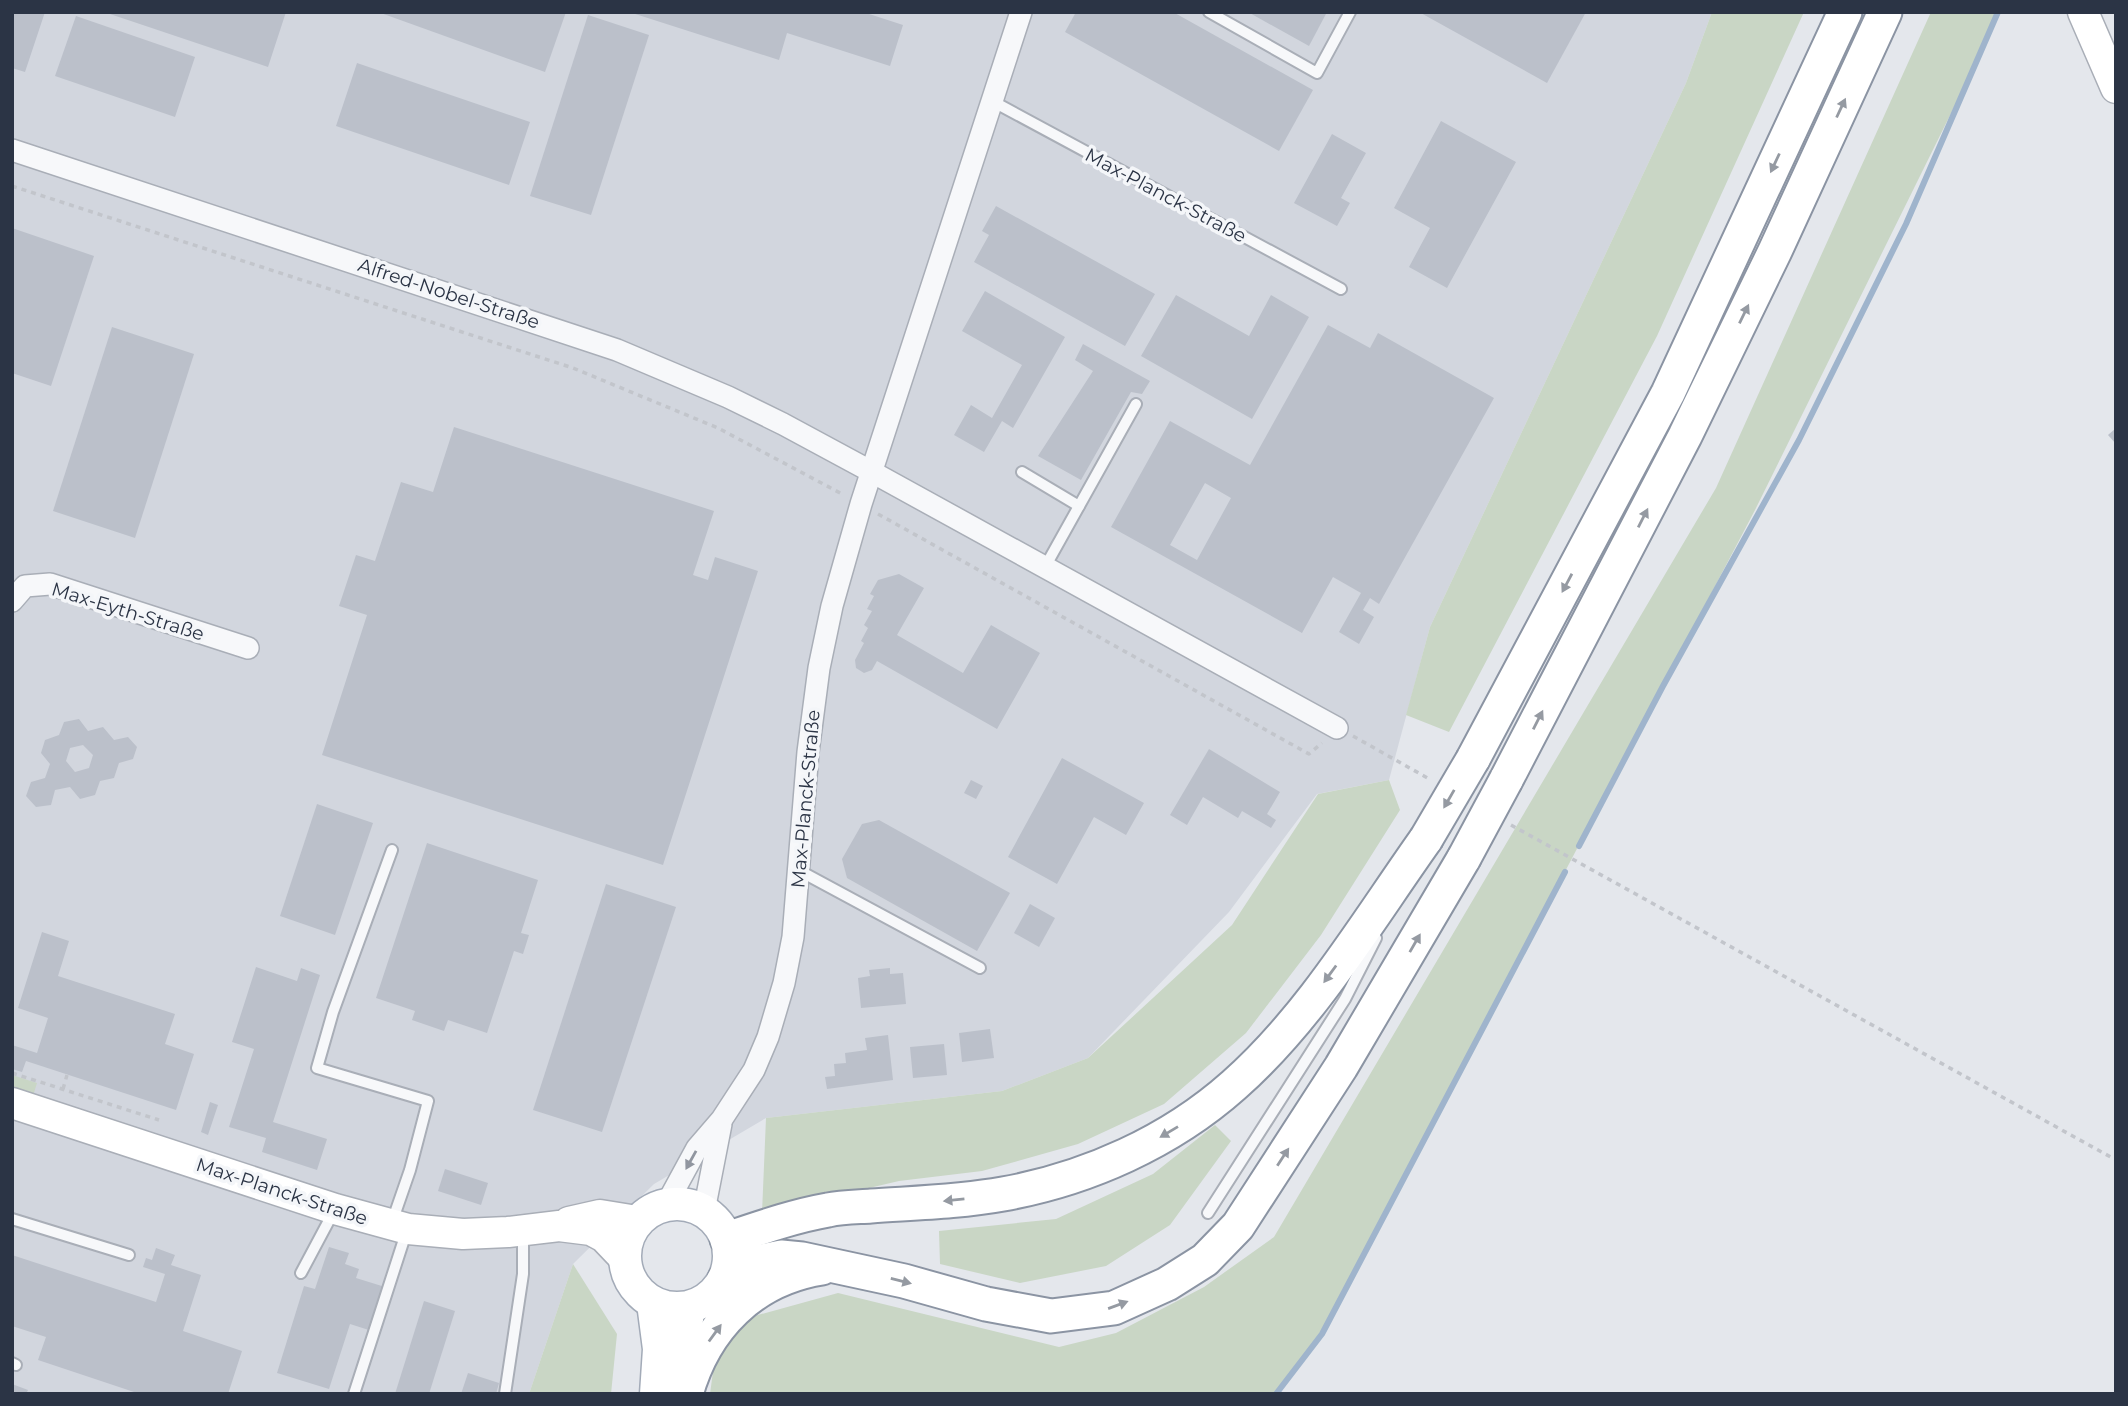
<svg xmlns="http://www.w3.org/2000/svg" width="2128" height="1406" viewBox="0 0 2128 1406" font-family="Montserrat,sans-serif">
	<rect width="100%" height="100%" fill="#e4e7ec"/>
	<!-- built -->
	<polygon fill="#d2d6de" points="12,12 1712,12 1686,83 1430,627 1389,780 1317,794 1229,912 1088,1058 1002,1091 766,1118 654,1184 573,1264 529,1394 12,1394"/>
	<!-- green -->
	<g fill="#c9d6c5">
		<polygon points="1712,12 1804,12 1657,336 1449,732 1406,715 1430,627 1686,83"/>
		<polygon points="1931,12 2001,12 1755,510 1322,1334 1276,1394 710,1394 714,1364 747,1318 838,1293 1059,1347 1116,1333 1204,1287 1274,1237 1716,488"/>
		<polygon points="1389,780 1400,810 1321,935 1246,1033 1164,1104 1078,1144 982,1171 899,1181 762,1213 766,1118 1002,1091 1088,1058 1232,925 1318,794"/>
		<polygon points="12,1075 37,1083 33,1096 12,1089"/>
		<polygon points="1215,1125 1231,1141 1170,1225 1106,1266 1020,1283 940,1264 939,1231 1056,1219 1153,1174"/>
		<polygon points="573,1264 617,1334 611,1394 529,1394"/>
	</g>
	<g fill="none" stroke-linecap="round" stroke-linejoin="round">
		<!-- stream -->
		<g stroke="#9fb4cc" stroke-width="6">
			<polyline points="1579,846 1663,686 1799,440 1906,224 1998,12"/>
			<polyline points="1276,1394 1322,1334 1565,872"/>
		</g>
	</g>
	<!-- building -->
	<g fill="#bbc0ca" fill-rule="evenodd">
		<polygon points="12,12 45,12 25,72 12,68"/>
		<polygon points="104,12 286,12 268,67"/>
		<polygon points="378,12 566,12 545,72"/>
		<polygon points="629,12 863,12 903,25 890,66 787,33 779,60"/>
		<polygon points="1076,12 1173,12 1313,90 1279,151 1065,32"/>
		<polygon points="1248,12 1327,12 1309,46"/>
		<polygon points="1419,12 1586,12 1547,83"/>
		<polygon points="588,15 649,35 591,215 530,196"/>
		<polygon points="76,16 195,57 175,117 55,76"/>
		<polygon points="357,63 530,122 509,185 336,126"/>
		<polygon points="1441,121 1516,162 1447,288 1409,267 1430,228 1394,208"/>
		<polygon points="1332,134 1366,153 1341,198 1350,203 1337,226 1294,203"/>
		<polygon points="996,206 1155,294 1125,346 974,262 989,235 982,231"/>
		<polygon points="12,228 94,256 51,386 12,373"/>
		<polygon points="985,291 1065,337 1013,428 1002,421 984,452 954,435 971,405 992,418 1022,365 962,331"/>
		<polygon points="1176,295 1249,336 1271,295 1309,317 1252,419 1141,356"/>
		<path d="M1328,325l42,23 8,-15 116,65 -115,206 -9,-6 -7,12 11,7 -15,27 -20,-12 22,-39 -28,-16 -31,56 -191,-106 59,-106 80,44zM1205,483l26,15 -34,62 -27,-15z"/>
		<polygon points="112,327 194,354 135,538 53,511"/>
		<polygon points="1083,344 1150,381 1142,394 1131,392 1081,480 1038,456 1093,371 1075,360"/>
		<polygon points="454,427 714,511 693,575 708,580 715,557 758,571 663,865 322,755 367,615 339,606 356,555 375,561 401,482 433,492"/>
		<polygon points="2116,428 2116,444 2108,435"/>
		<polygon points="899,574 924,588 897,635 963,673 991,625 1040,653 997,729 877,661 872,670 864,673 856,668 855,660 864,643 861,641 868,628 864,625 872,611 867,609 874,596 870,594 878,580"/>
		<path d="M79,719l9,12 15,-4 11,13 14,-3 9,10 -4,12 -14,4 -5,15 -14,3 -5,14 -15,4 -10,-12 -15,3 -4,15 -15,2 -10,-11 5,-14 14,-4 5,-14 -9,-11 4,-13 14,-5 5,-13zM83,745l10,10 -4,13 -14,4 -9,-11 4,-13z"/>
		<polygon points="1209,749 1280,792 1267,814 1276,820 1271,828 1242,811 1238,818 1203,797 1187,825 1170,815"/>
		<polygon points="1062,758 1144,803 1126,835 1094,817 1057,884 1008,857"/>
		<polygon points="971,780 983,786 976,799 964,793"/>
		<polygon points="317,804 373,823 335,935 280,916"/>
		<polygon points="879,820 1010,893 977,951 847,878 842,859 862,824"/>
		<polygon points="427,843 538,880 521,933 529,935 523,954 514,951 487,1033 448,1020 444,1031 412,1020 415,1011 376,998"/>
		<polygon points="606,884 676,907 602,1132 533,1110"/>
		<polygon points="1030,904 1055,918 1039,947 1014,933"/>
		<polygon points="42,932 69,941 58,976 175,1014 165,1044 194,1054 176,1110 26,1061 22,1072 12,1069 12,1045 37,1053 48,1018 18,1008"/>
		<polygon points="256,967 297,981 301,968 320,975 273,1122 327,1139 317,1170 262,1152 266,1138 229,1127 254,1049 232,1042"/>
		<polygon points="890,968 890,974 903,973 906,1004 861,1008 858,978 870,976 869,970"/>
		<polygon points="990,1029 994,1058 962,1062 959,1033"/>
		<polygon points="888,1035 893,1080 827,1089 825,1077 835,1076 834,1064 846,1063 845,1053 867,1050 865,1038"/>
		<polygon points="944,1044 947,1075 913,1078 910,1047"/>
		<polygon points="210,1102 218,1105 208,1135 201,1132"/>
		<polygon points="445,1169 488,1183 481,1205 438,1191"/>
		<polygon points="329,1247 349,1253 345,1264 359,1269 356,1278 385,1287 372,1331 350,1324 329,1389 277,1373 304,1286 315,1289"/>
		<polygon points="156,1248 175,1255 171,1265 201,1275 183,1331 242,1351 228,1394 140,1394 38,1360 46,1337 12,1326 12,1255 156,1302 165,1274 143,1267 146,1258 152,1260"/>
		<polygon points="424,1301 455,1311 429,1394 395,1394"/>
		<polygon points="468,1373 499,1383 496,1394 461,1394"/>
		<polygon points="12,1384 28,1390 26,1394 12,1392"/>
	</g>
	<g fill="none" stroke-linecap="round" stroke-linejoin="round">
		<!-- service casing -->
		<g stroke="#a9aeb7" stroke-width="14">
			<g id="service">
				<polyline points="1209,12 1317,73 1350,12"/>
				<polyline points="992,101 1341,289"/>
				<polyline points="1022,472 1079,506"/>
				<polyline points="1045,567 1136,404"/>
				<polyline points="798,870 980,968"/>
				<polyline points="1208,1213 1345,999 1376,938"/>
				<polyline points="12,1219 129,1255"/>
				<polyline points="392,1222 410,1170 428,1101 317,1068 333,1012 392,850"/>
				<polyline points="301,1273 334,1211"/>
				<polyline points="12,1363 16,1365"/>
				<polyline points="354,1394 407,1230"/>
				<polyline points="505,1394 523,1274 523,1233"/>
			</g>
		</g>
		<!-- minor casing -->
		<g stroke="#a9aeb7" stroke-width="24">
			<g id="minor">
				<polyline points="12,150 617,350 728,397 783,424 872,472 1337,728"/>
				<polyline points="12,601 25,586 50,584 248,648"/>
				<polyline points="666,1205 697,1148 722,1119 754,1070 768,1037 784,983 793,937 808,752 819,668 832,606 861,504 1021,12"/>
				<polyline points="704,1211 721,1124"/>
			</g>
		</g>
		<!-- secondary casing -->
		<g stroke="#a9aeb7" stroke-width="33">
			<g id="secondary">
				<polyline points="2083,12 2116,88"/>
				<polyline points="12,1103 335,1209 408,1229 463,1234 508,1232 559,1226 591,1230 604,1237 624,1258"/>
				<polyline points="569,1222 600,1215 637,1221"/>
			</g>
		</g>
		<!-- primary casing -->
		<g stroke="#a3abb8" stroke-width="35">
			<g id="primary">
				<circle cx="677" cy="1256" r="52"/>
				<polyline points="653,1303 659,1349 656,1394"/>
				<polyline points="681,1394 682,1347 689,1308"/>
			</g>
		</g>
		<!-- trunk casing -->
		<g stroke="#8b94a3" stroke-width="37">
			<g id="trunk">
				<polyline points="1473,759 1668,393 1845,12"/>
				<polyline points="1506,780 1685,436 1775,251 1885,12"/>
				<path d="M727,1239c33,-11 67,-23 101,-29 14,-3 29,-3 43,-4 43,-3 88,-4 132,-12 84,-15 167,-52 231,-109 77,-68 133,-163 192,-246"/>
				<polyline points="725,1279 749,1264 781,1257 802,1259 904,1281 986,1304 1051,1316 1114,1308 1167,1284 1205,1260 1238,1226 1341,1067 1464,858"/>
				<path d="M686,1394c19,-67 66,-115 136,-126"/>
			</g>
		</g>
		<!-- path -->
		<g stroke="#c2c5cb" stroke-width="3.5" stroke-dasharray="5 5" stroke-linecap="butt">
			<polyline points="12,186 573,368 718,428 844,495"/>
			<polyline points="878,514 1309,754 1322,743"/>
			<polyline points="1353,736 1431,780"/>
			<polyline points="1511,825 2116,1160"/>
			<polyline points="12,1073 159,1120"/>
			<polyline points="63,1089 67,1075"/>
		</g>
		<!-- service -->
		<use href="#service" stroke="#f7f8fa" stroke-width="10"/>
		<!-- minor -->
		<use href="#minor" stroke="#f7f8fa" stroke-width="21"/>
		<!-- secondary -->
		<use href="#secondary" stroke="#fff" stroke-width="30"/>
		<!-- primary -->
		<use href="#primary" stroke="#fff" stroke-width="32"/>
		<!-- trunk -->
		<use href="#trunk" stroke="#fff" stroke-width="33"/>
		<!-- trunk-bridge casing -->
		<g stroke="#8b94a3" stroke-width="37" stroke-linecap="butt">
			<g id="trunk-bridge">
				<polyline points="1426,839 1473,759"/>
				<polyline points="1464,858 1506,780"/>
			</g>
		</g>
		<!-- trunk-bridge -->
		<use href="#trunk-bridge" stroke="#fff" stroke-width="33"/>
	</g>
	<!-- one-way arrows -->
	<defs><path id="oneway-solid" d="M-6-.8H1V-3.2L6.5 0L1 3.2V.8H-6Z" transform="scale(1.75)"/></defs>
	<g fill="#959aa2">
		<use href="#oneway-solid" transform="translate(1841 108) rotate(-65)"/>
		<use href="#oneway-solid" transform="translate(1775 163) rotate(115)"/>
		<use href="#oneway-solid" transform="translate(1744 314) rotate(-64)"/>
		<use href="#oneway-solid" transform="translate(1643 518) rotate(-63)"/>
		<use href="#oneway-solid" transform="translate(1567 583) rotate(118)"/>
		<use href="#oneway-solid" transform="translate(1538 720) rotate(-63)"/>
		<use href="#oneway-solid" transform="translate(1449 799) rotate(120)"/>
		<use href="#oneway-solid" transform="translate(1415 943) rotate(-60)"/>
		<use href="#oneway-solid" transform="translate(1330 974) rotate(126)"/>
		<use href="#oneway-solid" transform="translate(1169 1132) rotate(149)"/>
		<use href="#oneway-solid" transform="translate(1283 1157) rotate(-57)"/>
		<use href="#oneway-solid" transform="translate(954 1200) rotate(174)"/>
		<use href="#oneway-solid" transform="translate(901 1281) rotate(14)"/>
		<use href="#oneway-solid" transform="translate(1118 1305) rotate(-20)"/>
		<use href="#oneway-solid" transform="translate(715 1333) rotate(-54)"/>
	</g>
	<use fill="#9196a0" href="#oneway-solid" transform="translate(691 1160) rotate(119)"/>
	<g text-anchor="middle" stroke-width="7" stroke-linejoin="round" paint-order="stroke">
		<!-- street labels -->
		<g font-size="19" fill="#2b3445" stroke="#f4f6f9">
			<text transform="translate(1166 195) rotate(28)" y="7">Max-Planck-Straße</text>
			<text transform="translate(449 293) rotate(18)" y="7">Alfred-Nobel-Straße</text>
			<text transform="translate(128 611) rotate(17)" y="7">Max-Eyth-Straße</text>
			<text transform="translate(805 799) rotate(-85)" y="7">Max-Planck-Straße</text>
			<text transform="translate(282 1191) rotate(18)" y="7">Max-Planck-Straße</text>
		</g>
	</g>
	<!-- border -->
	<rect width="2128" height="1406" fill="none" stroke="#2b3445" stroke-width="28"/>
</svg>
